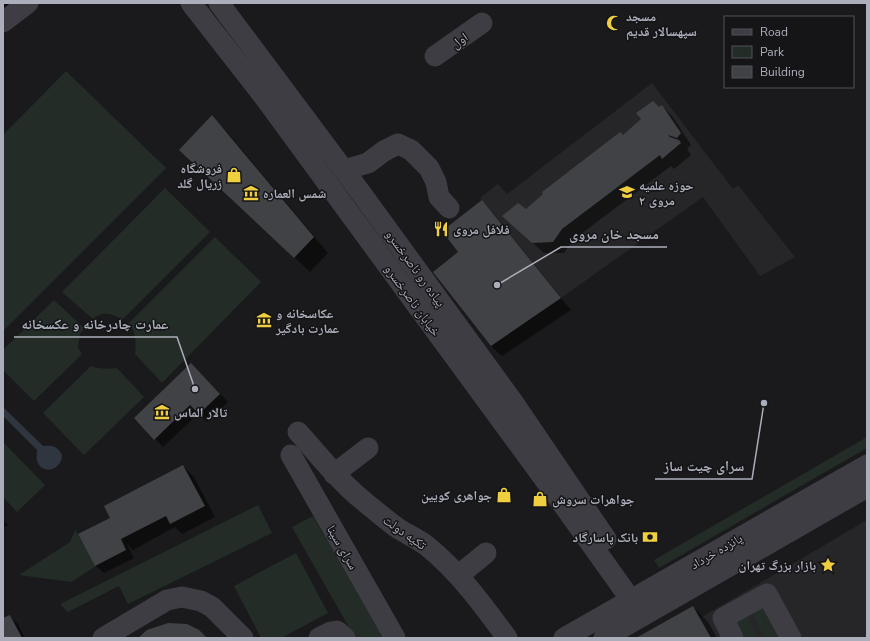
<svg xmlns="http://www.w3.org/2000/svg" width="870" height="641" viewBox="0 0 870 641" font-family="'Nunito Sans','Noto Naskh Arabic',sans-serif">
	<rect width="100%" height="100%" fill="#1a1a1c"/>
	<!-- built -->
	<g fill="#262629">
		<polygon points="652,83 733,189 738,185 795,257 760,276 703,197 561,298 480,198 498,184 507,194"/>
		<polygon points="867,520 867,638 665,638 712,611"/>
	</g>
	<!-- green -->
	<g fill="#232c26">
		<polygon points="66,71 166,168 3,331 3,135"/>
		<path d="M165,188l45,44 -88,88c-10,-7 -19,-9 -29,-1l-31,-27z"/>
		<path d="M215,237l46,45 -99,101 -27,-29c1,-12 1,-21 -6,-31z"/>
		<polygon points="54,300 84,328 80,334 78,347 82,354 34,401 3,370 3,350"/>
		<path d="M91,366c9,3 16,3 26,2l27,29 -60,58 -41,-42z"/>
		<polygon points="867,437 867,448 659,568 654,560"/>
		<polygon points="3,442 45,485 17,512 3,497"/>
		<polygon points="258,505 272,533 128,604 119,586 68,612 60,604"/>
		<polygon points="313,516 383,638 355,638 292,527"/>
		<polygon points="75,530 96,566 71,582 19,575 70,542"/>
		<polygon points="296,553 328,613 281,638 261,638 234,586"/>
		<polygon points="766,599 787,638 765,638 749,608"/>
		<polygon points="744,610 758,638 736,638 726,619"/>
	</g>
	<!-- water -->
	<path fill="#2f3640" d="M3,407l40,39c10,-1 14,0 19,9 0,3 -1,7 -3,9 -6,9 -20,7 -22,-4 -1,-3 0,-6 0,-10l-34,-34z"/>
	<!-- shadow -->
	<g fill="#0007">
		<polygon points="3,3 29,3 3,22"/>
		<polygon points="662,106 673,117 691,145 687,149 691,155 674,169 671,166 573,240 564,253 544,253 515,227 526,211"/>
		<polygon points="212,117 227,132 328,253 310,272 195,165"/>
		<polygon points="482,201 492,212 571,310 502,356 491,346 460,253"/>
		<polygon points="199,372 228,402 207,422 199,413 163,447 135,418"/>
		<polygon points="183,466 194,477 215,517 182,534 175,527 133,550 127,544 134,558 104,573 95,565 111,518"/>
		<polygon points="3,519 8,525 5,527 3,524"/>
		<polygon points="693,607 708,622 717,638 638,638"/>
		<polygon points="10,616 18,624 25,638 3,638 3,619"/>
	</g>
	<!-- building -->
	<g fill="#414246">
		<polygon points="653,101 659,107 662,105 681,133 677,138 668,135 670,137 679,140 681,143 662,159 660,155 562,229 553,242 532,243 502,216 518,203 526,209 543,194 542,192 620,132 623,135 641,119 636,113"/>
		<polygon points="212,115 314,237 294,258 179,150"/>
		<polygon points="482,200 561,298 491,346 433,272 458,252 442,231"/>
		<polygon points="191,363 220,394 199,414 190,405 154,440 134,418"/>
		<polygon points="183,465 205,506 170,524 166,516 121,539 126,550 95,566 78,534 110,518 104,506"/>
		<polygon points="693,606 711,638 636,638"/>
		<polygon points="10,615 22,638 3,638 3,618"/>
		<polygon points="168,623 187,624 199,630 207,638 138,638 147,630"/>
	</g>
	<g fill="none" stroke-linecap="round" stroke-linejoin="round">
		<!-- minor -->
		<g stroke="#3d3d43" stroke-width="21">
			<polyline points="191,3 265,98 567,510 631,600"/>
			<polyline points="219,3 361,193 513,402 606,539"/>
			<polyline points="3,22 28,3"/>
			<polyline points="435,56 482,23"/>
			<polyline points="344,170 368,163 384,151 398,144 411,150 429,168 436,182 439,197 449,208"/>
			<path d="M298,432c20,22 39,47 62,66 12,10 24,20 36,29 10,7 22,12 31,19 32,26 56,59 80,92"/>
			<polyline points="291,455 395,638"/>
			<polyline points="334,474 368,448"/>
			<polyline points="459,575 486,553"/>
			<polyline points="103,638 167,600 182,597 201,601 212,607 243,638"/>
			<polyline points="319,638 331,632 337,631 345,638"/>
			<polyline points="564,638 867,465"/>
			<polyline points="604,638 867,487"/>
			<polyline points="733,638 723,618 767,594 791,638"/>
		</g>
	</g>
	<!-- icons -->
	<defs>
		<g id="mosque-bare" transform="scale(1.2)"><path d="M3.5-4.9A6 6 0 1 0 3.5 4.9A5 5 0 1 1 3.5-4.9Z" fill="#efcf3f" stroke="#151517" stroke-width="2.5" paint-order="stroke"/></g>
		<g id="shop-bare" transform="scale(1.2)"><path d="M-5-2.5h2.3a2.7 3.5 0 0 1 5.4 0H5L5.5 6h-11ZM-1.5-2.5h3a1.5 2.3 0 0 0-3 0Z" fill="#efcf3f" stroke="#151517" stroke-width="2.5" paint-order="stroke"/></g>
		<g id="university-bare" transform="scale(1.2)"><path d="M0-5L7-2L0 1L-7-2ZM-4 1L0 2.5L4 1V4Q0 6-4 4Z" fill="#efcf3f" stroke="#151517" stroke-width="2.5" paint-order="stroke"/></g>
		<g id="museum-bare" transform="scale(1.2)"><path d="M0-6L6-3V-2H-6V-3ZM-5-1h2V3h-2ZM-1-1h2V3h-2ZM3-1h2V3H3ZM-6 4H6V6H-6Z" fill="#efcf3f" stroke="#151517" stroke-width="2.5" paint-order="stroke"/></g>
		<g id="restaurant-bare" transform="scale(1.2)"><path d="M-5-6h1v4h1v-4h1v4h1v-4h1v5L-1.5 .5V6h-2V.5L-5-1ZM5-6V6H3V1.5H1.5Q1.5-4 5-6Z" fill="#efcf3f" stroke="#151517" stroke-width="2.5" paint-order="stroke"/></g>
		<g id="bank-bare" transform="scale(1.2)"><path d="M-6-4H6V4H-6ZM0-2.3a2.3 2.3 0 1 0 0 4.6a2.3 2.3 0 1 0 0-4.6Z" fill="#efcf3f" stroke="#151517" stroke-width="2.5" paint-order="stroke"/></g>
		<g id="sight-bare" transform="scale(1.2)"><path d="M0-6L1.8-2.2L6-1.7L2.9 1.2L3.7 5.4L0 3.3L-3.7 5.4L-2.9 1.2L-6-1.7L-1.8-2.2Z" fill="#efcf3f" stroke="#151517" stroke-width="2.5" paint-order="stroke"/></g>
	</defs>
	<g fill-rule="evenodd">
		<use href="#mosque-bare" x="614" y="23"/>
		<use href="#shop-bare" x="234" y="175"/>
		<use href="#university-bare" x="627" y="192"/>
		<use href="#museum-bare" x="251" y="193"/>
		<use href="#restaurant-bare" x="441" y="229"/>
		<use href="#museum-bare" x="264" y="320"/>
		<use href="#museum-bare" x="162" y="412"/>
		<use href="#shop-bare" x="504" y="495"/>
		<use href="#shop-bare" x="540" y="499"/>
		<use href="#bank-bare" x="650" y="537"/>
		<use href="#sight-bare" x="828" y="565"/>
	</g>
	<g text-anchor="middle" stroke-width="3" stroke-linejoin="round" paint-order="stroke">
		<!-- poi labels -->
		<g font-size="13" font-weight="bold" fill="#acafbb" stroke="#151517" text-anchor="start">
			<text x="626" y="21">مسجد<tspan x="626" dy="15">سپهسالار قدیم</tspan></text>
			<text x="222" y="173" text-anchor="end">فروشگاه<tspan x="222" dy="15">زریال گلد</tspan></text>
			<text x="639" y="190">حوزه علمیه<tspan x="639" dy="15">مروی ۲</tspan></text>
			<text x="263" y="198">شمس العماره</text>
			<text x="453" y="234">فلافل مروی</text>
			<text x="276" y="318">عکاسخانه و<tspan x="276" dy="15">عمارت بادگیر</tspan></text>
			<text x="174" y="417">تالار الماس</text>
			<text x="492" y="500" text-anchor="end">جواهری کویین</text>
			<text x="552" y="504">جواهرات سروش</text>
			<text x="638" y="542" text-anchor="end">بانک پاسارگاد</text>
			<text x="816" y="570" text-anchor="end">بازار بزرگ تهران</text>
		</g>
		<!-- street labels -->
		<g font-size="13" fill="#acafbb" stroke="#151517">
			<text transform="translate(459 40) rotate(-35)" y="5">اول</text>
			<text transform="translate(416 268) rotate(54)" y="5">پیاده رو ناصرخسرو</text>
			<text transform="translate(413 300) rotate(54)" y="5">خیابان ناصرخسرو</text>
			<text transform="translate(405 532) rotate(35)" y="5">تکیه دولت</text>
			<text transform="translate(343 547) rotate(60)" y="5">سرای سینا</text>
			<text transform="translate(716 551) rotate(-30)" y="5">پانزده خرداد</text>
		</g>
	</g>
	<!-- callouts -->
	<path fill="none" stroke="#acafbb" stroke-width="1.5" d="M497 285L561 247H667M195 389L177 337H14M764 403L752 479H655"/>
	<g fill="#acafbb" stroke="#151517" stroke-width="1.5">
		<circle cx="497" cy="285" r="4"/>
		<circle cx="195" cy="389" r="4"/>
		<circle cx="764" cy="403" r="4"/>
	</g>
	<g font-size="14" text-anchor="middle" font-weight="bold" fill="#acafbb" stroke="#151517" stroke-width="3" stroke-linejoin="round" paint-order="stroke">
		<text x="614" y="239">مسجد خان مروی</text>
		<text x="95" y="329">عمارت چادرخانه و عکسخانه</text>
		<text x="704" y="471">سرای چیت ساز</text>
	</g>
	<!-- border -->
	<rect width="870" height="641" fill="none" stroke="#acafbb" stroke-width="8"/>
	<!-- legend -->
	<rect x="724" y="16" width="130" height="72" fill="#151517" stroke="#515359"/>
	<rect x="732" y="29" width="20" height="6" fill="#3d3d43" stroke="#515359"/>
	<text x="760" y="36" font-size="12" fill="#acafbb">Road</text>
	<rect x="732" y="46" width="20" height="12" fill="#232c26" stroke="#515359"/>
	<text x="760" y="56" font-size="12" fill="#acafbb">Park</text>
	<rect x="732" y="66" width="20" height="12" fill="#414246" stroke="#515359"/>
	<text x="760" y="76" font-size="12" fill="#acafbb">Building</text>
</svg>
